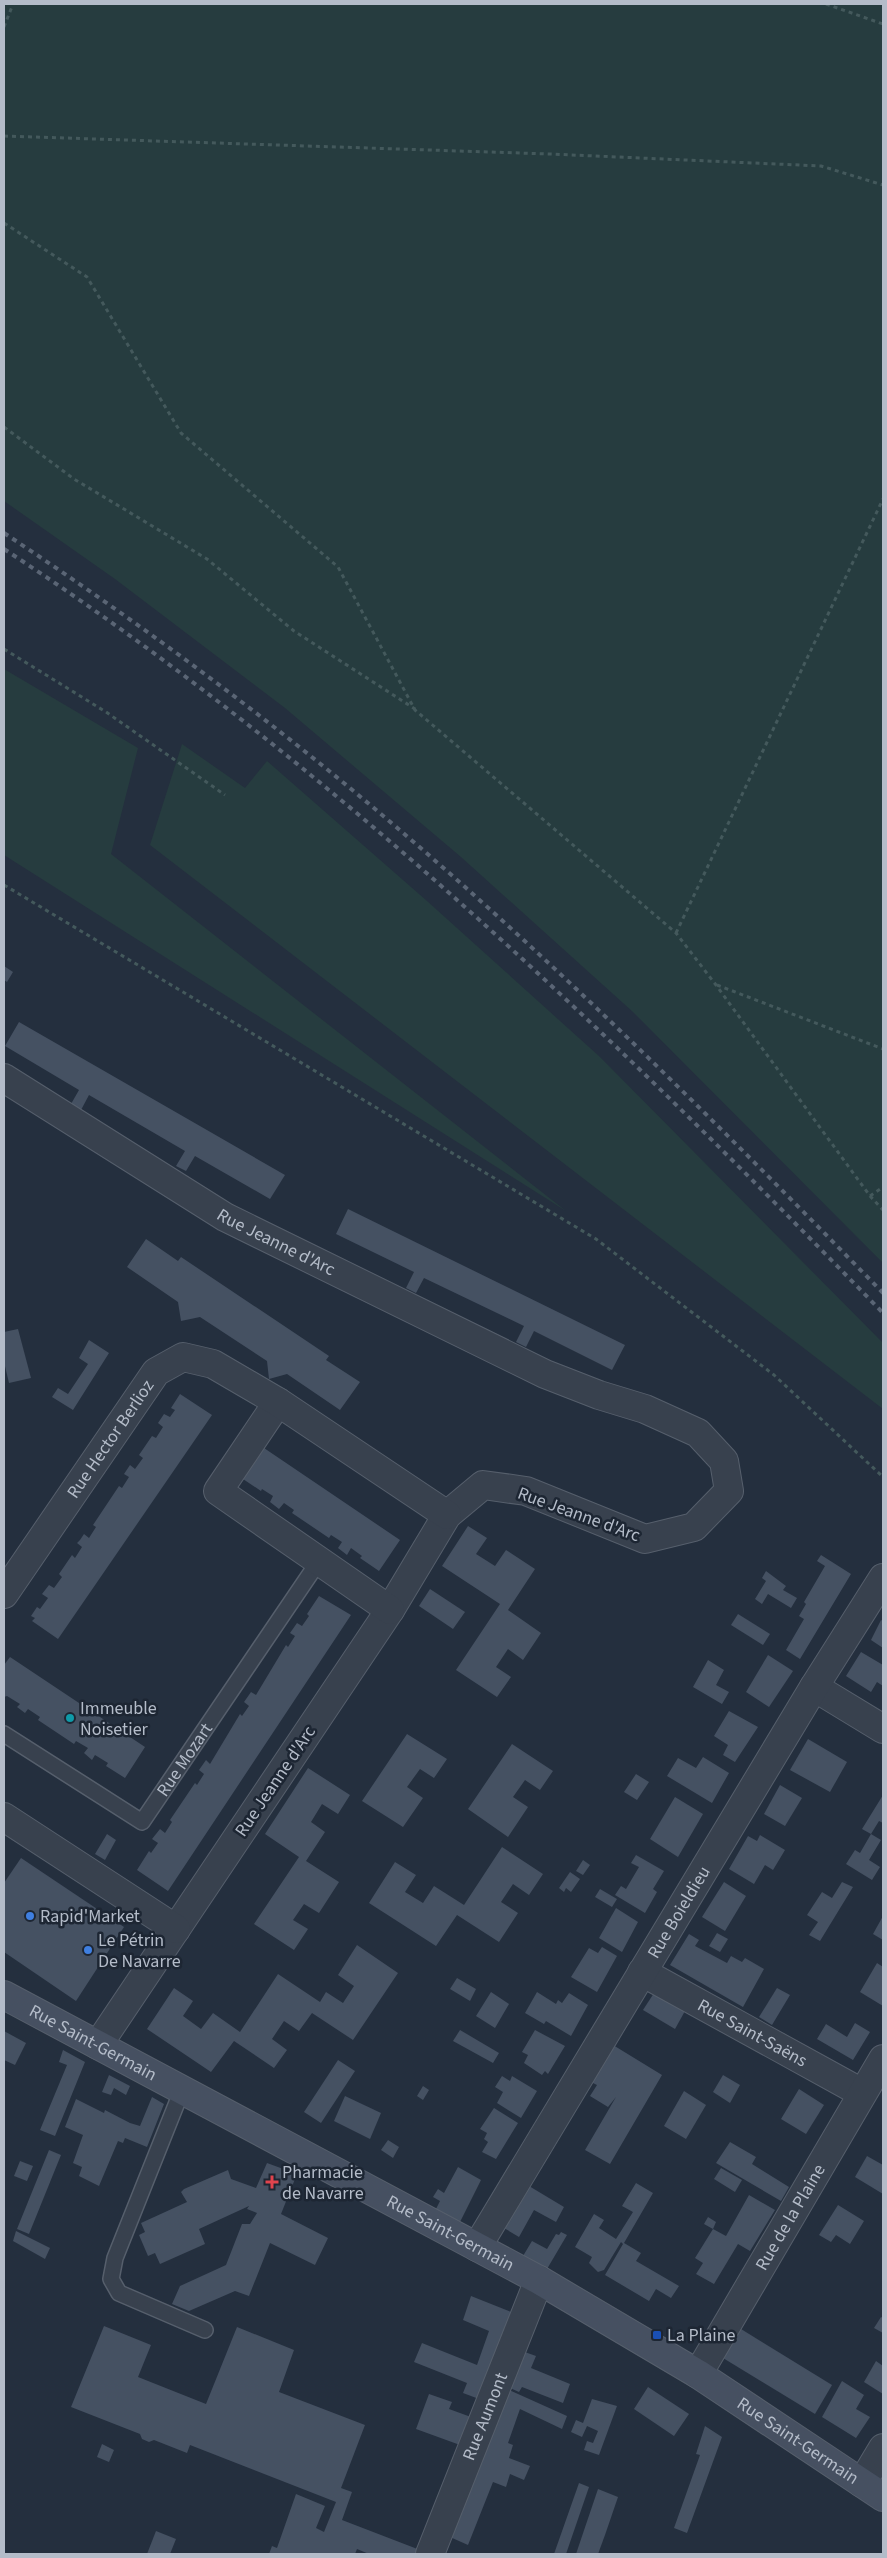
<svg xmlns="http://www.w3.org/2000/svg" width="887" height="2558" viewBox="0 0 887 2558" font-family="'Source Sans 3',sans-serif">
	<rect width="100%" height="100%" fill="#242f3e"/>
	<!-- green -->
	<g fill="#263c3f">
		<polygon points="4,4 883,4 883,1263 633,1012 461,857 285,708 115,579 4,501"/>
		<polygon points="4,669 138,748 111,854 566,1211 4,855"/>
		<polygon points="182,744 245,788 267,761 427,901 600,1057 883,1343 883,1409 150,845"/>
	</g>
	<!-- building -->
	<g fill="#455162">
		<polygon points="4,966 13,972 7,982 4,980"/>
		<polygon points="19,1022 285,1175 270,1199 195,1156 186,1171 176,1166 185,1151 89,1095 81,1110 71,1104 79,1090 5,1046"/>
		<polygon points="348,1209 625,1345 612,1370 534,1331 526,1347 516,1342 524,1326 424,1278 416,1293 406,1288 414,1272 336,1234"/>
		<polygon points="146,1239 178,1261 181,1257 329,1356 326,1360 360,1382 340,1410 287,1374 269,1379 267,1361 200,1317 181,1321 178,1302 127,1267"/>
		<polygon points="18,1329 31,1378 9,1383 4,1362 4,1332"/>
		<polygon points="89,1340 109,1353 73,1410 52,1397 58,1388 68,1394 88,1364 79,1358"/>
		<polygon points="180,1394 212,1415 58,1639 32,1621 35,1618 31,1616 37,1607 40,1609 48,1598 42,1594 49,1585 54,1588 62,1577 59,1574 72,1555 75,1558 82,1547 77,1543 80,1540 84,1534 89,1538 96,1527 93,1525 119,1486 122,1488 129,1477 124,1474 130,1465 135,1469 143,1458 139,1455 152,1436 156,1438 163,1427 158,1423 164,1414 170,1417 175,1410 171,1408"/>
		<polygon points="264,1448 400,1540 379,1571 360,1558 362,1556 351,1548 347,1555 338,1548 342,1542 331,1535 329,1538 292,1513 294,1510 284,1503 279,1509 270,1502 273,1496 262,1489 261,1491 243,1479"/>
		<polygon points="468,1526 487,1538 476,1554 495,1566 506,1550 535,1569 508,1610 541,1633 523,1660 508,1649 496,1667 511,1677 497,1697 456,1670 500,1604 442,1566"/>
		<polygon points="821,1555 851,1574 800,1659 786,1650 804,1619 799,1616 806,1604 804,1602 825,1566 817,1561"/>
		<polygon points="766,1571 786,1586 783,1590 797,1598 791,1608 768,1594 762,1604 755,1599 766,1581 762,1578"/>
		<polygon points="430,1589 465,1612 453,1629 419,1606"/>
		<polygon points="319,1596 351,1615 168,1891 137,1870 149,1851 151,1853 158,1843 152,1839 160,1829 165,1833 172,1822 170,1820 195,1783 197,1785 204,1774 199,1770 206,1760 210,1764 240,1714 242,1716 249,1706 244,1702 251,1692 256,1695 286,1645 288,1647 295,1636 290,1633 297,1623 302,1626 309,1616 307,1614"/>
		<polygon points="738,1614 770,1634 763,1645 731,1625"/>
		<polygon points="881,1620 883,1621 883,1648 871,1640"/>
		<polygon points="861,1652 883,1665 883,1686 877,1682 871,1692 846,1676"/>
		<polygon points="768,1655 793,1671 769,1707 746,1692"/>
		<polygon points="10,1657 145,1747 125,1778 106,1766 108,1763 95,1755 92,1760 84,1753 88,1748 76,1741 74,1744 38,1720 40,1717 28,1709 25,1713 17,1707 20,1704 7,1696 4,1697 4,1665"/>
		<polygon points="708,1660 724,1670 716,1685 729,1692 722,1704 693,1687"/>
		<polygon points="729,1711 758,1727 735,1762 723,1755 728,1745 714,1736"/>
		<polygon points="407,1734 447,1759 434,1778 420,1769 407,1787 423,1798 403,1827 362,1801"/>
		<polygon points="808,1739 847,1762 830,1792 790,1770"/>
		<polygon points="512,1744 553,1771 540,1790 525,1780 513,1797 528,1807 508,1837 468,1809"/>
		<polygon points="703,1757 729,1773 712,1803 667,1776 678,1758 696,1768"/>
		<polygon points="308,1768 350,1795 338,1814 322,1804 311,1822 325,1832 306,1861 339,1882 319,1913 304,1904 293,1920 308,1929 294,1950 254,1924 299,1857 265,1834"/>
		<polygon points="636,1774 649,1782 637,1800 624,1792"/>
		<polygon points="780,1785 802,1798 785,1826 764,1814"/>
		<polygon points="883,1795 883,1823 879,1821 871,1834 862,1829"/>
		<polygon points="675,1797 703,1814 678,1857 650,1839"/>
		<polygon points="107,1834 116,1840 105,1860 95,1854"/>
		<polygon points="871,1834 881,1840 869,1860 880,1867 872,1880 846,1864 855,1850 860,1853"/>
		<polygon points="760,1835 785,1850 773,1870 765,1865 754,1884 729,1869 748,1836 757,1841"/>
		<polygon points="502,1847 543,1874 529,1895 513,1884 501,1902 518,1913 499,1942 457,1915 436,1946 369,1903 395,1862 416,1875 405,1892 423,1903 434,1886 464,1905"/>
		<polygon points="636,1855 664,1871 653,1889 657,1892 645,1913 615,1895 621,1886 626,1889 639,1867 631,1863"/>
		<polygon points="21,1858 124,1927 76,2001 4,1952 4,1883"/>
		<polygon points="583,1860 590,1865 583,1875 576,1871"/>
		<polygon points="570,1872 580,1879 571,1892 566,1888 564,1892 559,1888"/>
		<polygon points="724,1882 746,1896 725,1931 702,1917"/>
		<polygon points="842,1882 853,1887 820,1941 809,1935 818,1922 807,1915 822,1892 832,1898"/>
		<polygon points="600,1889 617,1899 612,1907 595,1897"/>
		<polygon points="616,1908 638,1922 622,1952 599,1938"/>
		<polygon points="883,1916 883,1940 873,1934"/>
		<polygon points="717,1933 728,1939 720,1952 709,1946"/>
		<polygon points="689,1934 699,1940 695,1946 727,1963 731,1956 742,1962 745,1958 764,1969 743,2007 670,1965"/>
		<polygon points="357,1945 398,1973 353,2040 312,2013 299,2031 284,2021 272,2039 287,2050 274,2068 234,2041 211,2072 147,2029 174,1988 193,2001 183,2016 201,2029 213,2013 240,2032 278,1974 320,2002 326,1992 343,2003 354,1986 338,1975"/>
		<polygon points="602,1947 617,1956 597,1992 571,1977 589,1948 598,1953"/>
		<polygon points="877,1963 883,1967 883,2006 860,1992"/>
		<polygon points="457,1978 476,1989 470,2001 450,1989"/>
		<polygon points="777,1988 790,1995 772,2025 759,2017"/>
		<polygon points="491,1992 509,2004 495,2028 476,2016"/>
		<polygon points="537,1992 556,2004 558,2000 562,2003 569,1993 588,2005 571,2036 546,2021 544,2024 525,2013"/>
		<polygon points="654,1993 685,2011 675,2029 643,2010"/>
		<polygon points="855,2023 870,2032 853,2060 817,2039 826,2024 847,2037"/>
		<polygon points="460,2030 499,2053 493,2063 453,2041"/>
		<polygon points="535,2030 565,2046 548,2074 545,2071 542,2075 524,2063 528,2055 522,2052"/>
		<polygon points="4,2031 26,2043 15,2065 4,2060"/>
		<polygon points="613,2045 662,2075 610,2164 585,2150 616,2097 608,2107 590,2096 597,2085 591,2082"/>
		<polygon points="63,2050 85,2062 55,2136 40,2130 67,2065 59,2062"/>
		<polygon points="338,2060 355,2071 321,2123 304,2112"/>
		<polygon points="109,2075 130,2086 126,2095 114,2088 111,2095 102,2092"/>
		<polygon points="723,2075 740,2085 730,2103 713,2092"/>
		<polygon points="502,2076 510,2081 512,2076 537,2091 521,2118 497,2103 503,2092 495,2087"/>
		<polygon points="423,2086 429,2090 423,2100 417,2096"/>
		<polygon points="799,2089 824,2105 806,2134 781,2119"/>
		<polygon points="684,2091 706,2105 686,2139 664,2126"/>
		<polygon points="345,2096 381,2113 370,2139 334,2121"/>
		<polygon points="152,2097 164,2104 147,2147 125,2138 123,2143 118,2141 99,2186 79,2176 82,2167 73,2163 83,2135 65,2127 76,2099 104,2113 105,2110 130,2123 140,2126"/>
		<polygon points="494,2108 518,2123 496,2159 482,2152 488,2142 484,2139 487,2133 480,2129"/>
		<polygon points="388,2140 399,2147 393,2158 381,2150"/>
		<polygon points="730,2142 756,2157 752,2164 789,2187 781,2201 716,2163"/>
		<polygon points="49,2150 61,2155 29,2234 17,2229"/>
		<polygon points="867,2156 883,2165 883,2194 855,2177"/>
		<polygon points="20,2161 33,2166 27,2181 14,2176"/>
		<polygon points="267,2163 297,2174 281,2214 328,2238 315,2265 270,2243 249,2296 235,2291 189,2311 172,2304 180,2286 226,2265 242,2224 250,2224 257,2213 247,2209 249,2206 199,2229 205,2244 160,2264 155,2253 148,2256 139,2235 145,2232 141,2223 187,2202 181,2192 184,2189 228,2170 231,2179 256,2188"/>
		<polygon points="458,2167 481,2180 460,2222 436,2209 440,2201 433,2197 438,2189 444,2193"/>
		<polygon points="721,2168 742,2180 735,2192 714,2179"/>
		<polygon points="636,2183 653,2193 624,2243 641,2253 636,2261 679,2286 671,2298 656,2289 649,2301 605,2275 623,2244 621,2242 604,2270 598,2272 589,2263 592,2257 575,2247 594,2214 604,2220 599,2228 616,2239 633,2212 622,2206"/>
		<polygon points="529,2186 564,2207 556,2222 534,2210 519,2237 504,2228"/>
		<polygon points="749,2195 775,2210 750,2251 738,2244 714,2284 696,2274 703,2263 695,2258 713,2229 726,2236"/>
		<polygon points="838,2205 864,2221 850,2244 836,2235 831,2242 819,2235"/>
		<polygon points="708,2217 716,2222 713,2229 704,2224"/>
		<polygon points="16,2231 50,2248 45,2259 13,2241"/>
		<polygon points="561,2232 567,2235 547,2269 523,2256 532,2241 547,2249 556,2234 559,2235"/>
		<polygon points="471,2296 511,2312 479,2399 463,2393 467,2383 414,2362 422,2343 477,2365 489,2331 463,2320"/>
		<polygon points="881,2317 883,2318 883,2333 874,2328"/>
		<polygon points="104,2326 151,2345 138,2377 206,2404 237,2327 294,2350 279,2392 365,2425 341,2488 352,2492 342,2520 420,2550 418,2554 369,2554 357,2549 355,2554 269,2554 272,2546 277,2548 296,2494 325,2506 316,2528 324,2532 336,2502 190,2445 187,2453 154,2440 149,2442 142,2439 140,2434 71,2407"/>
		<polygon points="741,2329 832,2385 815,2414 723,2358"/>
		<polygon points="522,2351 536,2356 531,2368 570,2384 563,2403 522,2387 519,2392 508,2387"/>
		<polygon points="876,2361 883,2366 883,2394 864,2382"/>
		<polygon points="842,2381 864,2395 856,2409 870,2417 856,2438 822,2417"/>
		<polygon points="648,2387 689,2414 674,2436 634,2409"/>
		<polygon points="507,2389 567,2416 562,2429 520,2409 508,2443 513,2445 509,2458 530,2466 524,2480 510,2474 506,2487 493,2482 468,2545 450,2537"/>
		<polygon points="429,2394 452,2402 449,2409 471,2417 460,2445 416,2429"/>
		<polygon points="592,2399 617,2406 599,2455 584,2450 587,2441 593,2443 598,2431 587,2426 582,2437 571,2432 576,2420 583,2423"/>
		<polygon points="705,2426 722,2437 687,2533 674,2528 700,2455 696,2454"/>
		<polygon points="102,2444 114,2450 109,2462 97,2457"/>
		<polygon points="579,2483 589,2487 566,2554 554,2554"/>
		<polygon points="598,2489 618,2497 605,2535 598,2554 576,2554"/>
		<polygon points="156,2531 176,2539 170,2554 147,2554"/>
	</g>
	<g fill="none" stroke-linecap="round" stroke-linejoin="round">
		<!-- lane casing -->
		<g stroke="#565f6c" stroke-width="18">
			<g id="lane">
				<path id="s1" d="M4,1734l138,88 177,-261"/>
				<polyline points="182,2090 115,2258 111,2279 119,2293 205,2330"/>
			</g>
		</g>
		<!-- street casing -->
		<g stroke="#565f6c" stroke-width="30">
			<g id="street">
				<path id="s2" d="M4,1078l221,139 320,157 54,21 46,14 53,24 26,28 5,30 -35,36 -49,12 -119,-48 -43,-6 -36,30 -57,95 -292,435"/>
				<polyline points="278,1402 218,1491 390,1610"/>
				<path id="s3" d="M4,1594l152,-222 27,-15 30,7 65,38 169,113"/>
				<polyline points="814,1687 883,1729"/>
				<polyline points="4,1817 176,1929"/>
				<path id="s4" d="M642,1972l220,121"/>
				<path id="s5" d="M477,2247l337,-560 69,-109"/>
				<path id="s6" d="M698,2374l185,-315"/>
				<polyline points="862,2483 883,2448"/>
				<path id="s7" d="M430,2554l109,-274"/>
			</g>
		</g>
		<!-- secondary casing -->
		<g stroke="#565f6c" stroke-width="30">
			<g id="secondary">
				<path id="s8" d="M4,1995l535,285 159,94 185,123"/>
			</g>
		</g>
		<!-- path -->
		<g stroke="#44595c" stroke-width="3" stroke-dasharray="4 4" stroke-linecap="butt">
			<polyline points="826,4 883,24"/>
			<polyline points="4,27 13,4"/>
			<polyline points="4,136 550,154 821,166 883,185"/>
			<polyline points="4,223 87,277 181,433 338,567 415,710 676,933 716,985 870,1196 883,1210"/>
			<polyline points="4,427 74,479 207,559 294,631 415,709"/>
			<polyline points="4,649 106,712 225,795"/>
			<polyline points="4,885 596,1239 774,1375 883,1477"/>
			<polyline points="676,933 883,499"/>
			<polyline points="717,985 883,1049"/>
			<polyline points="870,1196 883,1187"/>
		</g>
		<!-- lane -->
		<use href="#lane" stroke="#38414e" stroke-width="15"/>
		<!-- street -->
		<use href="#street" stroke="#38414e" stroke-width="28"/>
		<!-- secondary -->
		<use href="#secondary" stroke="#465061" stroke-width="28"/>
		<!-- rail -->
		<g stroke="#5a6575" stroke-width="4" stroke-dasharray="5 5" stroke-linecap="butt">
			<path d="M4,533c133,88 263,184 384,287 174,148 336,310 495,473"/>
			<path d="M4,549c327,214 608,485 879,764"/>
		</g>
	</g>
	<!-- markers -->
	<circle fill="#0f9aa8" stroke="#1d2633" stroke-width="2" cx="70" cy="1718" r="5"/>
	<g fill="#3f7fe0" stroke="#1d2633" stroke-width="2">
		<circle cx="30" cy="1916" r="5"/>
		<circle cx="88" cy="1950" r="5"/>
	</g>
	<path fill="#e0444e" stroke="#1d2633" stroke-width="2" d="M269.5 2174.5h5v5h5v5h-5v5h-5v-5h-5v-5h5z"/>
	<rect fill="#1a4fb4" stroke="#1d2633" stroke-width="2" x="652" y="2330" width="10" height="10" rx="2.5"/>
	<g text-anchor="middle" stroke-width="5" stroke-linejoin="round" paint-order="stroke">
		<!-- street labels -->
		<g font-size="18" fill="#b4bcc9" stroke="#1d2633">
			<text dy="6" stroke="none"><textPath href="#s2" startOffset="318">Rue Jeanne d'Arc</textPath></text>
			<text dy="6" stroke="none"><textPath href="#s3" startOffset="188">Rue Hector Berlioz</textPath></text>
			<text transform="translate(579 1514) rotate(20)" y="6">Rue Jeanne d'Arc</text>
			<text dy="6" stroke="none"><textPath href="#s1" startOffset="239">Rue Mozart</textPath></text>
			<text transform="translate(275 1781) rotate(-56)" y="6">Rue Jeanne d'Arc</text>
			<text dy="6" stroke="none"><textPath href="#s5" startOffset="391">Rue Boieldieu</textPath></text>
			<text dy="6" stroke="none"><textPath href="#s4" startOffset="126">Rue Saint-Saëns</textPath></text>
			<text dy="6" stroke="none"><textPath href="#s8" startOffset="101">Rue Saint-Germain</textPath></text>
			<text dy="6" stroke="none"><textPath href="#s6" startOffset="182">Rue de la Plaine</textPath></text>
			<text dy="6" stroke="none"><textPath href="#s8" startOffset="506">Rue Saint-Germain</textPath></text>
			<text dy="6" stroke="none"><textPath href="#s7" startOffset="148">Rue Aumont</textPath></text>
			<text dy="6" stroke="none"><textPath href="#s8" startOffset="911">Rue Saint-Germain</textPath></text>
		</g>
		<!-- poi labels -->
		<g font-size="18" fill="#b4bcc9" stroke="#1d2633" text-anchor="start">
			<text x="80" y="1714">Immeuble<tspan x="80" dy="21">Noisetier</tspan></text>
			<text x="40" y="1922">Rapid'Market</text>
			<text x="98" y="1946">Le Pétrin<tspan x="98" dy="21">De Navarre</tspan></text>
			<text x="282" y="2178">Pharmacie<tspan x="282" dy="21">de Navarre</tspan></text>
			<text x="667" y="2341">La Plaine</text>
		</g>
	</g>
	<!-- border -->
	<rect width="887" height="2558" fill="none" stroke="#b4bcc9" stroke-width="10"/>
</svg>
